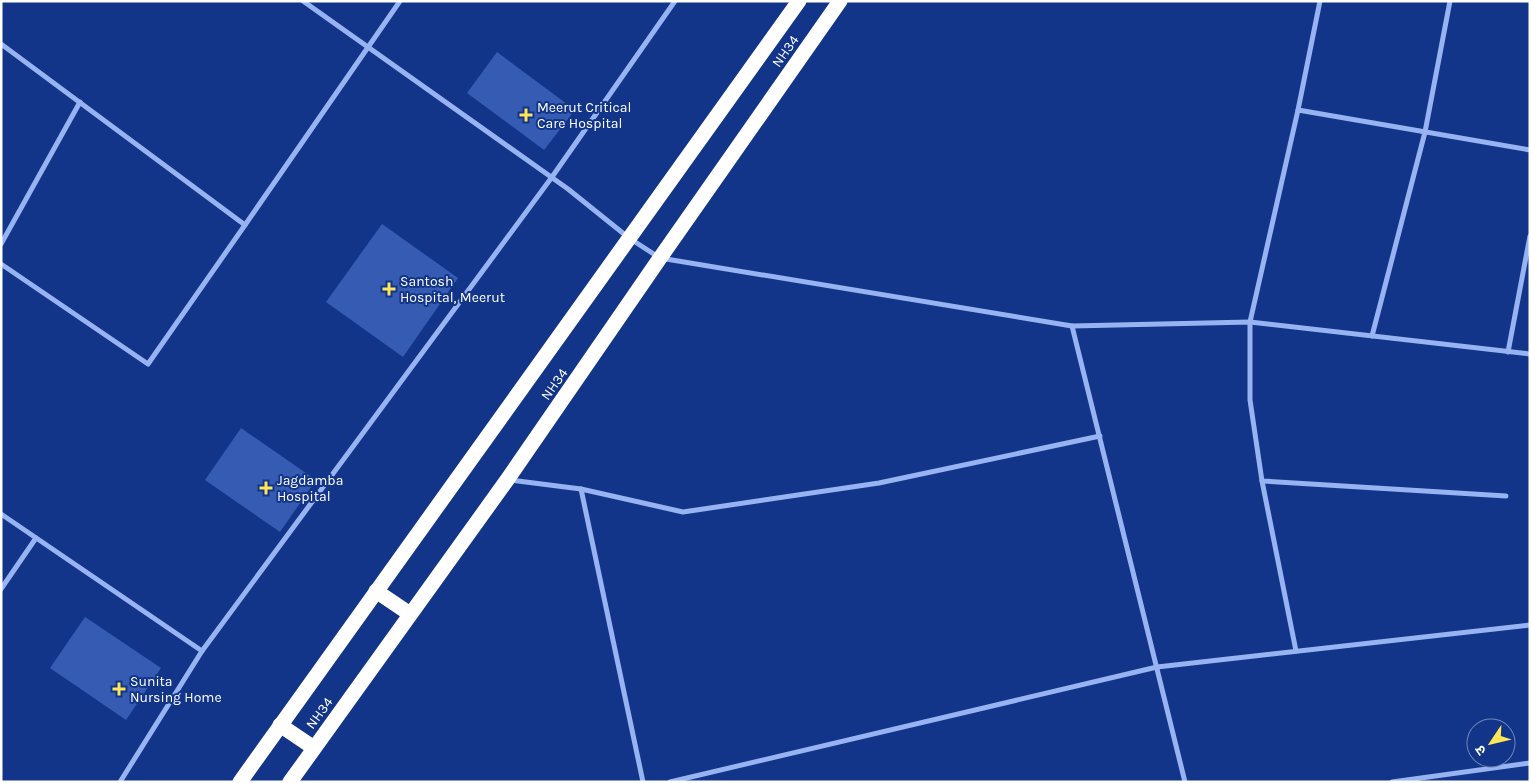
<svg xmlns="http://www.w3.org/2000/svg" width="1531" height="783" viewBox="0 0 1531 783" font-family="Karla,'Noto Sans Devanagari',sans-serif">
	<rect width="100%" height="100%" fill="#123589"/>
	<!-- building -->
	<g fill="#355cb2">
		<polygon points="497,52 575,110 544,150 467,93"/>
		<polygon points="382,224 458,278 403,357 326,302"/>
		<polygon points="241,428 316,480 280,532 205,480"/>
		<polygon points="85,617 161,668 126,720 50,668"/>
	</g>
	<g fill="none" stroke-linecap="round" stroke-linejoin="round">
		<!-- street -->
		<g stroke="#97b3f1" stroke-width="5">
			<polyline points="303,1 568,189 629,238 660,258 1072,326 1250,322 1530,354"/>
			<polyline points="1320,1 1298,110 1250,322 1250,400 1262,481 1506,496"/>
			<polyline points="1,44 245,225 400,1"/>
			<polyline points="1298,110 1530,150"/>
			<polyline points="1,244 80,102"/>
			<polyline points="1,264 148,364 245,225"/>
			<polyline points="1072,326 1185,782"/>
			<polyline points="1372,336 1425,132 1450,1"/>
			<polyline points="1508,352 1530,236"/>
			<polyline points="510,480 581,489 683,512 879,483 1100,436"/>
			<polyline points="1262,481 1296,651"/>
			<polyline points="581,489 643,782"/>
			<polyline points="1,514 202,651"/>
			<polyline points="1,589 36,538"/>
			<polyline points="120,782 202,651 552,177 675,1"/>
			<polyline points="670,782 1157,667 1530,625"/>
			<polyline points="1392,782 1530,763"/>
		</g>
		<!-- highway -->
		<g stroke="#fff" stroke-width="15">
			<polyline points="376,591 410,614"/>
			<polyline points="280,725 314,748"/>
			<polyline points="240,782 799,1"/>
			<polyline points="290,782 507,480 660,258 840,1"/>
		</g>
	</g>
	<!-- markers -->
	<g fill="#ffe657" stroke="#123589" stroke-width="2">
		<path d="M523.5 107.5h5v5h5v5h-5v5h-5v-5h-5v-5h5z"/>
		<path d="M386.5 281.5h5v5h5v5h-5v5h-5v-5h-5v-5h5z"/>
		<path d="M263.5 480.5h5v5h5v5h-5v5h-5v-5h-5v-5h5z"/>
		<path d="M116.5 681.5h5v5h5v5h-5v5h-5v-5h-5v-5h5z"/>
	</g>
	<g text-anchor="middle" stroke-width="4" stroke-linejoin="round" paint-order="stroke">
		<!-- street labels -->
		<g font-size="14" fill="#fff" stroke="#123589">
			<text transform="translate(785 51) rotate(-55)" y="5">NH34</text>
			<text transform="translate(554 384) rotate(-55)" y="5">NH34</text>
			<text transform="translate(319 713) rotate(-54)" y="5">NH34</text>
		</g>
		<!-- poi labels -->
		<g font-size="14" fill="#fff" stroke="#123589" text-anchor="start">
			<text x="537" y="112">Meerut Critical<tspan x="537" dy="16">Care Hospital</tspan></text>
			<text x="400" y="286">Santosh<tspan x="400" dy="16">Hospital, Meerut</tspan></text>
			<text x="277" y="485">Jagdamba<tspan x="277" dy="16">Hospital</tspan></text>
			<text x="130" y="686">Sunita<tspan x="130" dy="16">Nursing Home</tspan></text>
		</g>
	</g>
	<!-- border -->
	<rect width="1531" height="783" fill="none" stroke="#ffffff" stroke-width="5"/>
	<!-- north arrow -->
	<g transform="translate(1491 743) rotate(235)"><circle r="24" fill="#123589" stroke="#7186b8"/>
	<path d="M0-4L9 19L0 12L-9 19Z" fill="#ffe657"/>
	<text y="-8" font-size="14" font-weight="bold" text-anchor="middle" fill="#ffffff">उ</text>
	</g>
</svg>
